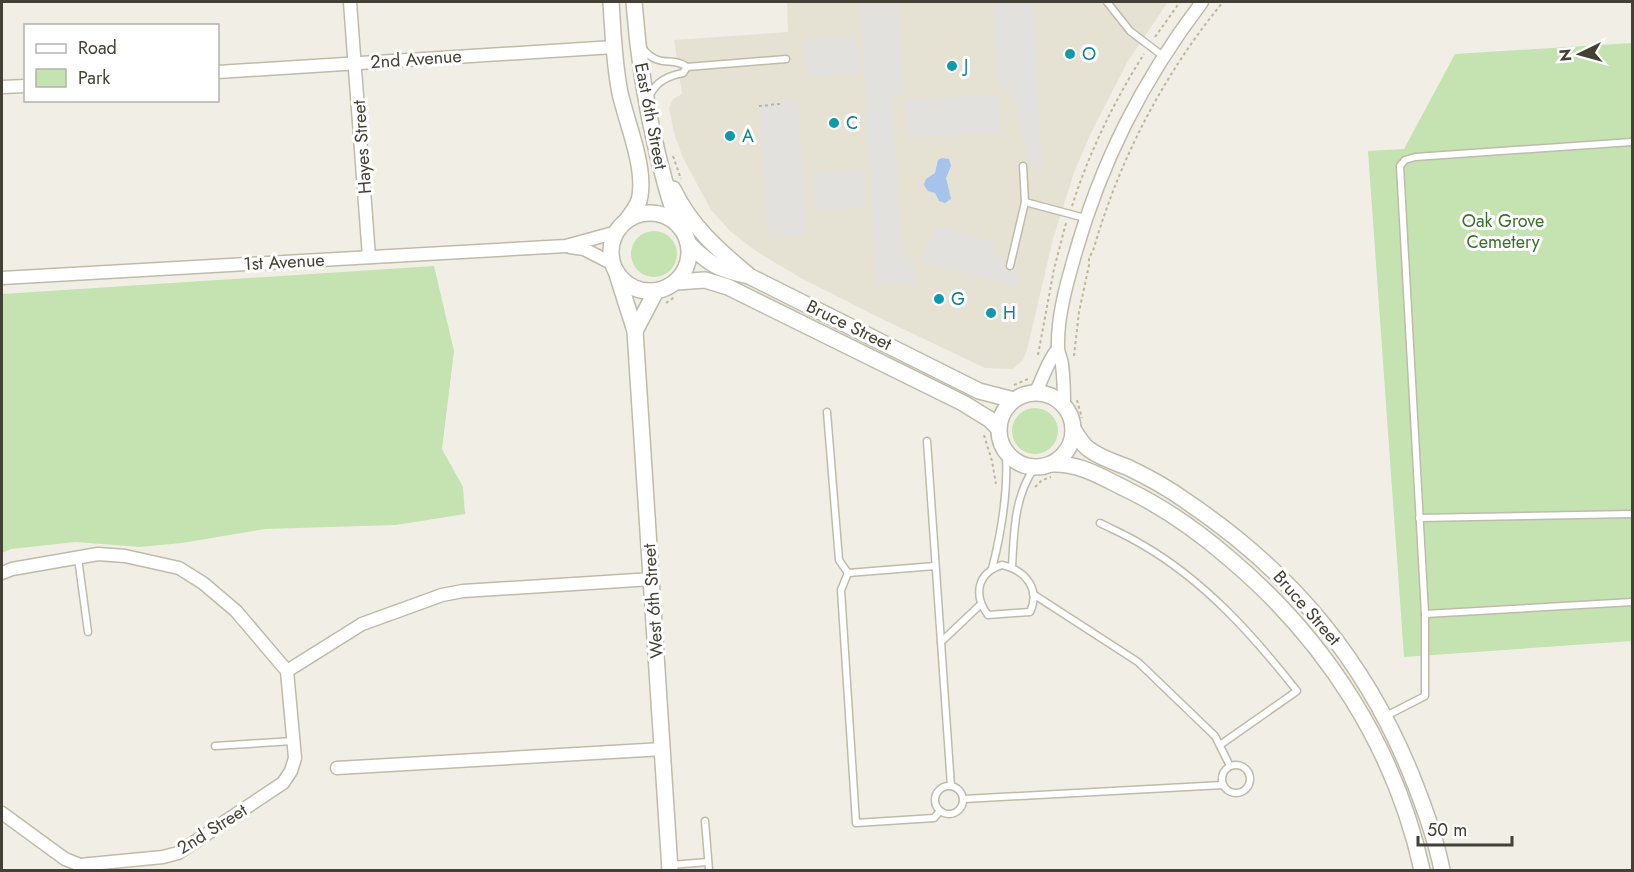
<svg xmlns="http://www.w3.org/2000/svg" width="1634" height="872" viewBox="0 0 1634 872" font-family="Jost,sans-serif">
	<rect width="100%" height="100%" fill="#f1efe5"/>
	<!-- residential -->
	<polygon fill="#e5e2d4" points="787,2 1168,2 1128,61 1091,133 1075,170 1053,239 1027,350 1023,360 1013,369 985,368 880,318 799,277 756,251 731,232 711,210 683,158 674,133 669,108 673,99 682,94 674,40 788,32"/>
	<!-- green -->
	<g fill="#c4e3b0">
		<polygon points="1632,43 1632,641 1404,657 1368,151 1404,149 1455,54"/>
		<circle cx="654" cy="254" r="23"/>
		<polygon points="434,266 454,351 442,449 463,487 465,514 396,525 265,529 182,543 140,547 75,542 11,549 2,553 2,294"/>
		<circle cx="1035" cy="431" r="23"/>
	</g>
	<!-- parking -->
	<g fill="#e2e1dd">
		<polygon points="860,2 898,2 904,94 892,95 902,258 914,258 915,282 877,285"/>
		<polygon points="994,2 1032,2 1042,168 1030,168 1011,87 999,87"/>
		<polygon points="856,36 858,73 807,76 805,39"/>
		<polygon points="998,94 1000,132 908,137 906,100"/>
		<polygon points="798,101 806,235 768,237 760,104"/>
		<polygon points="864,169 866,207 815,210 812,172"/>
		<polygon points="936,226 995,242 993,253 1018,275 1015,286 921,262"/>
	</g>
	<!-- water -->
	<polygon fill="#a5c3eb" points="942,158 949,159 951,166 946,178 951,199 945,203 939,201 935,193 928,191 924,185 926,179 935,173 938,160"/>
	<g fill="none" stroke-linecap="round" stroke-linejoin="round">
		<!-- service casing -->
		<g stroke="#bfbbab" stroke-width="9">
			<g id="service">
				<polyline points="1107,2 1130,31 1163,56"/>
				<path d="M643,49c17,20 29,7 44,18l99,-8"/>
				<path d="M649,97c7,-16 19,-21 34,-24l4,-6"/>
				<polyline points="1025,202 1085,218"/>
				<polyline points="1010,266 1025,202 1023,166"/>
				<polyline points="827,412 839,560 848,573 935,566"/>
				<polyline points="927,441 951,786"/>
				<polyline points="1419,518 1632,514"/>
				<path d="M1100,523c14,7 28,13 41,21 63,36 112,91 156,147l-77,54"/>
				<polyline points="78,558 88,632"/>
				<path d="M1002,565c23,5 39,24 28,47l-42,3c-15,-20 -11,-42 14,-50z"/>
				<path d="M1012,567c2,-35 2,-71 23,-100"/>
				<path d="M992,569c10,-39 16,-77 14,-117"/>
				<polyline points="848,573 841,590 856,823 934,818 940,811"/>
				<polyline points="1033,594 1138,662 1215,736 1230,766"/>
				<polyline points="1425,614 1632,602"/>
				<polyline points="941,642 980,605"/>
				<polyline points="1386,716 1425,696 1425,614 1400,166 1405,160 1415,157 1632,142"/>
				<polyline points="215,746 293,741"/>
				<circle cx="1236" cy="779" r="14"/>
				<circle cx="949" cy="800" r="14"/>
				<polyline points="964,799 1223,785"/>
				<polyline points="705,821 709,870"/>
				<polyline points="671,865 708,862"/>
			</g>
		</g>
		<!-- minor casing -->
		<g stroke="#bfbbab" stroke-width="15">
			<g id="minor">
				<polyline points="350,2 369,257"/>
				<polyline points="218,72 614,47"/>
				<polyline points="2,87 26,86"/>
				<polyline points="570,247 584,249 613,264"/>
				<polyline points="2,278 566,246 617,232"/>
				<path d="M1035,393c9,-16 11,-29 22,-43"/>
				<path d="M1064,406c0,-13 0,-27 -2,-41 0,-6 -4,-11 -4,-17 -1,-30 8,-62 16,-90 27,-96 68,-177 128,-256"/>
				<polyline points="2,573 12,569 98,554 125,556 179,568 203,583 236,611 287,671 295,758 291,771 283,783 178,853 163,857 80,865 65,859 2,813"/>
				<polyline points="287,671 362,624 442,595 463,591 652,579"/>
				<polyline points="337,768 663,749"/>
			</g>
		</g>
		<!-- tertiary casing -->
		<g stroke="#bfbbab" stroke-width="18">
			<g id="tertiary">
				<path d="M611,2c2,30 3,61 9,91 7,31 25,72 20,103 -1,10 -8,16 -13,24"/>
				<path d="M634,2c4,54 11,101 24,154 7,25 11,47 22,71"/>
				<path d="M673,189c17,36 44,60 74,85"/>
				<circle cx="650" cy="252" r="39"/>
				<path d="M688,243c22,22 31,27 61,33l230,115 35,9"/>
				<polyline points="616,271 635,331 670,870"/>
				<polyline points="676,282 705,280 728,287 963,403 989,419 998,428"/>
				<polyline points="635,331 656,291"/>
				<circle cx="1036" cy="430" r="37"/>
				<path d="M1073,429c5,7 9,16 17,21 11,8 24,12 37,17 21,10 41,21 59,34 107,72 182,162 229,283 11,28 21,56 27,86"/>
				<path d="M1052,464c29,-1 51,14 76,26 37,18 71,42 102,69 96,81 165,188 192,311"/>
			</g>
		</g>
		<!-- path -->
		<g stroke="#bdb69b" stroke-width="2" stroke-dasharray="3 3" stroke-linecap="butt">
			<polyline points="1155,37 1180,2"/>
			<polyline points="759,106 780,104"/>
			<polyline points="673,156 681,179"/>
			<path d="M1072,206c17,-53 42,-105 72,-152"/>
			<polyline points="666,303 676,296"/>
			<polyline points="1038,355 1054,269 1066,223"/>
			<path d="M1074,356l5,-44 10,-47v-7l4,-7c26,-91 70,-176 130,-249"/>
			<polyline points="1014,385 1028,379"/>
			<polyline points="1077,400 1082,418"/>
			<polyline points="984,435 992,461 996,484"/>
			<polyline points="1035,487 1042,480 1051,477"/>
		</g>
		<!-- service -->
		<use href="#service" stroke="#fff" stroke-width="6"/>
		<!-- minor -->
		<use href="#minor" stroke="#fff" stroke-width="12"/>
		<!-- tertiary -->
		<use href="#tertiary" stroke="#fff" stroke-width="15"/>
	</g>
	<!-- markers -->
	<g fill="#0f9aa8" stroke="#fff" stroke-width="2">
		<circle cx="1070" cy="54" r="6"/>
		<circle cx="952" cy="66" r="6"/>
		<circle cx="834" cy="123" r="6"/>
		<circle cx="730" cy="136" r="6"/>
		<circle cx="939" cy="299" r="6"/>
		<circle cx="991" cy="313" r="6"/>
	</g>
	<g text-anchor="middle" stroke-width="6" stroke-linejoin="round" paint-order="stroke">
		<!-- culture labels -->
		<g font-size="18" fill="#0d838f" stroke="#fff" text-anchor="start">
			<text x="1082" y="60">O</text>
			<text x="964" y="72">J</text>
			<text x="846" y="129">C</text>
			<text x="742" y="142">A</text>
			<text x="951" y="305">G</text>
			<text x="1003" y="319">H</text>
		</g>
		<!-- street labels -->
		<g font-size="18" fill="#434035" stroke="#fff">
			<text transform="translate(416 59) rotate(-4)" y="6">2nd Avenue</text>
			<text transform="translate(651 116) rotate(79)" y="6">East 6th Street</text>
			<text transform="translate(362 147) rotate(-94)" y="6">Hayes Street</text>
			<text transform="translate(284 262) rotate(-3)" y="6">1st Avenue</text>
			<text transform="translate(849 325) rotate(26)" y="6">Bruce Street</text>
			<text transform="translate(653 601) rotate(-94)" y="6">West 6th Street</text>
			<text transform="translate(1307 608) rotate(49)" y="6">Bruce Street</text>
			<text transform="translate(212 829) rotate(-32)" y="6">2nd Street</text>
		</g>
		<!-- park labels -->
		<g font-size="18" fill="#3c702d" stroke="#fff">
			<text x="1503" y="227">Oak Grove<tspan x="1503" dy="21">Cemetery</tspan></text>
		</g>
	</g>
	<!-- border -->
	<rect width="1634" height="872" fill="none" stroke="#434035" stroke-width="6"/>
	<!-- legend -->
	<rect x="24" y="24" width="195" height="78" fill="#ffffff" stroke="#b4b3ae" stroke-width="1.5"/>
	<rect x="36" y="44" width="30" height="9" fill="#ffffff" stroke="#b4b3ae" stroke-width="1.5"/>
	<text x="78" y="54" font-size="18" fill="#434035">Road</text>
	<rect x="36" y="69" width="30" height="18" fill="#c4e3b0" stroke="#b4b3ae" stroke-width="1.5"/>
	<text x="78" y="84" font-size="18" fill="#434035">Park</text>
	<!-- north arrow -->
	<g transform="translate(1580 54) rotate(265)" stroke="#ffffff" stroke-width="4.5" paint-order="stroke">
	<path d="M0-4.5L10 22L0 15L-10 22Z" fill="#434035"/>
	<text y="-9" font-size="16" font-weight="bold" text-anchor="middle" fill="#434035">N</text>
	</g>
	<!-- scale -->
	<path d="M1418 836v9h94v-9" fill="none" stroke="#434035" stroke-width="3"/>
	<text x="1427" y="836" font-size="18" fill="#434035" stroke="#ffffff" stroke-width="4.5" paint-order="stroke">50 m</text>
</svg>
